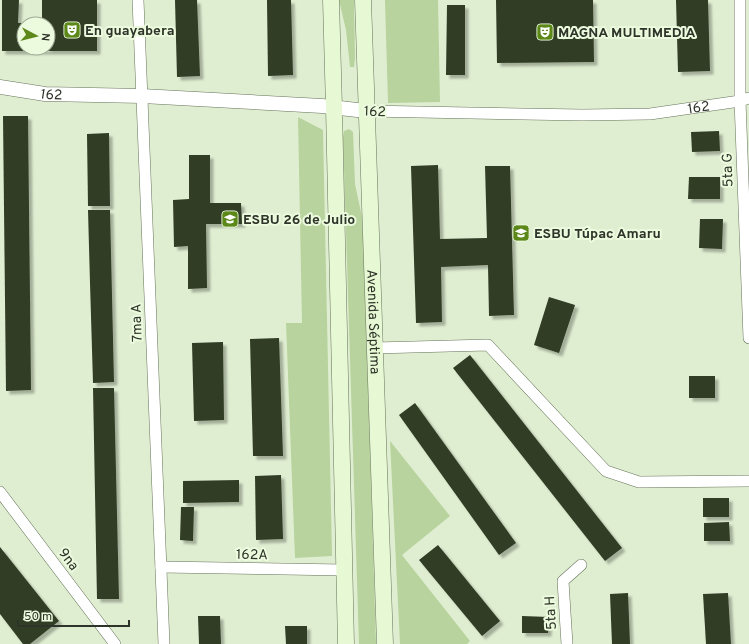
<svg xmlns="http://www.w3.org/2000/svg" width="749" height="644" viewBox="0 0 749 644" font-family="Overpass,sans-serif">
	<defs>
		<filter id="shadow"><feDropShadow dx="3.5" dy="3.5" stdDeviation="1" flood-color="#0004"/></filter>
	</defs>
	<rect width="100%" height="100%" fill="#dfeed1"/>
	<!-- green -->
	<g fill="#b8d39d">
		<polygon points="339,0 354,0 355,58 354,67 350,67 346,30"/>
		<polygon points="385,0 438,0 440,102 388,103"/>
		<polygon points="298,117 323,130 332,556 295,558 286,323 302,323"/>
		<polygon points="349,129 353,132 355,184 362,217 365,283 376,644 359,644 343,137 344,131"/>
		<polygon points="390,441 450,516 402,555 470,641 467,644 400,644"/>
	</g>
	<!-- building -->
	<g fill="#303c25" filter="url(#shadow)">
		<polygon points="2,0 19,0 18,23 24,23 24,48 48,48 48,24 42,24 42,0 97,0 97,51 2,51"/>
		<polygon points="175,0 197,0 200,76 177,77"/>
		<polygon points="267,0 291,0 293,75 268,76"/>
		<polygon points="496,0 593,0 594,62 497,63"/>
		<polygon points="676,0 708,0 710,71 678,72"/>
		<polygon points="447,5 465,5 465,75 446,75"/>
		<polygon points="3,116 28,116 31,390 6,391"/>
		<polygon points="719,131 720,151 692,152 691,132"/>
		<polygon points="109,133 110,206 88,206 87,134"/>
		<polygon points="189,155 210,155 210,203 241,203 242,224 206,224 207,288 188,289 188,246 174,247 173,200 189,199"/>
		<polygon points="438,165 440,239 487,238 485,166 510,166 514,315 489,316 488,265 441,267 442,322 416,323 411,166"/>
		<polygon points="689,177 720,177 720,199 688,199"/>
		<polygon points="88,210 110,210 114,382 93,383 90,283 100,282 90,283"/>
		<polygon points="700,219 723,219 722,249 699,248"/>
		<polygon points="549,297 575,305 559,353 534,345"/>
		<polygon points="279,338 283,456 253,456 250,339"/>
		<polygon points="223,342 224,420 194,421 192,343"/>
		<polygon points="470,355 622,548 605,561 453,368"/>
		<rect x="689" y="376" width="26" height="22"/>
		<polygon points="93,388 114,388 119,599 97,599"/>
		<polygon points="415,403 516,543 499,555 399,415"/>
		<polygon points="281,475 283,539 256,540 255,476"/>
		<polygon points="239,480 239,502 183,503 183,481"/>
		<rect x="703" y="498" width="26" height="19"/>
		<polygon points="181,507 194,507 193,541 180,540"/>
		<polygon points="729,522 730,541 704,541 704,523"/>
		<polygon points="438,545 500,621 482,636 419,560"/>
		<polygon points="0,547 59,621 30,644 23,644 0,614"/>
		<polygon points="628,593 630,644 612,644 610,594"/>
		<polygon points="728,593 731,644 706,644 703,594"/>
		<polygon points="198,616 220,616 221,644 199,644"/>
		<polygon points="522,616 549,617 548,633 522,633"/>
		<polygon points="285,626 307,626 307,644 286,644"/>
	</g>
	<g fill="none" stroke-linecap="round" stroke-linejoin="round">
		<!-- minor casing -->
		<g stroke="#66735a" stroke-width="12">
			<g id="minor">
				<polyline points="138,0 164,644"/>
				<polyline points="740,0 740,101 749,338"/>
				<path id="s1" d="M366,111l216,4 68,-1 90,-13 9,-3"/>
				<polyline points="375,348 488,345 606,471 639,482 749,481"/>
				<polyline points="0,492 115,644"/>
				<polyline points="161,567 343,570"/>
				<polyline points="567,644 563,581 581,565"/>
			</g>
		</g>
		<!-- tertiary casing -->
		<g stroke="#66735a" stroke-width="15">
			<g id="tertiary">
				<path id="s2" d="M0,87l45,7 97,2 180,10 44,5"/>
			</g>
		</g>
		<!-- secondary casing -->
		<g stroke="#66735a" stroke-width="17">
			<g id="secondary">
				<polyline points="331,0 334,108 346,644"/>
				<path id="s3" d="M363,0l22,644"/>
			</g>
		</g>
		<!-- minor -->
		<use href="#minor" stroke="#fff" stroke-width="11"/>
		<!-- tertiary -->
		<use href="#tertiary" stroke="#fff" stroke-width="14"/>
		<!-- secondary -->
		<use href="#secondary" stroke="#e7f8d4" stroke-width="16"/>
	</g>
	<!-- icons -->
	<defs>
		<g id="theatre-square" transform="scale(0.9)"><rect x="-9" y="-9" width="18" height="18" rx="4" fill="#5c8819" stroke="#ecfbde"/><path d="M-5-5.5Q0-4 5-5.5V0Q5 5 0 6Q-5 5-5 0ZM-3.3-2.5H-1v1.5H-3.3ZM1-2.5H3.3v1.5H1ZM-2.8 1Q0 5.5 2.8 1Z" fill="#fff"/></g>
		<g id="school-square" transform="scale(0.9)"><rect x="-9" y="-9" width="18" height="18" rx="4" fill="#5c8819" stroke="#ecfbde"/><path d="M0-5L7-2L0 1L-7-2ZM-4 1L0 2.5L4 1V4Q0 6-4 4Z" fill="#fff"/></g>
	</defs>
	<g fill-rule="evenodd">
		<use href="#theatre-square" x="72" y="30"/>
		<use href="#theatre-square" x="545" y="32"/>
		<use href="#school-square" x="230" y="219"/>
		<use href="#school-square" x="521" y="233"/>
	</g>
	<g text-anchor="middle" stroke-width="4" stroke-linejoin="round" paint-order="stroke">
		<!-- poi labels -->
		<g font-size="14" font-weight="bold" fill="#2e3429" stroke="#ecfbde" text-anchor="start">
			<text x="85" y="35">En guayabera</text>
			<text x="558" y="37">MAGNA MULTIMEDIA</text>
			<text x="243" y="224">ESBU 26 de Julio</text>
			<text x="534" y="238">ESBU Túpac Amaru</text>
		</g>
		<!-- street labels -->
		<g font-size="14" fill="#2e3429" stroke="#ecfbde">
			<text dy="5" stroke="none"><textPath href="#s2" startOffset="52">162</textPath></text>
			<text dy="5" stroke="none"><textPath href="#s1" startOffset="333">162</textPath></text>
			<text transform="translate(375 111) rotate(2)" y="5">162</text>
			<text transform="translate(727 170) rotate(-92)" y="5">5ta G</text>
			<text dy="5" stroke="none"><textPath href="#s3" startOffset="322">Avenida Séptima</textPath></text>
			<text transform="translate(136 323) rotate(-92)" y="5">7ma A</text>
			<text transform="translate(252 554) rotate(1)" y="5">162A</text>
			<text transform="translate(69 559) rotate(53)" y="5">9na</text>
			<text transform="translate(550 613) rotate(-93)" y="5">5ta H</text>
		</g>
	</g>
	<!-- north arrow -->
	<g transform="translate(36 36) rotate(97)"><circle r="19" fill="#ecfbde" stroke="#a0ab96"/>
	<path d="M0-3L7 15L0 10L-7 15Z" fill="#5c8819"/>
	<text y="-6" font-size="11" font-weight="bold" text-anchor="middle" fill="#2e3429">N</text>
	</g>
	<!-- scale -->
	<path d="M18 620v6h111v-6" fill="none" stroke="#2e3429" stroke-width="2"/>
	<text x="24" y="620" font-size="12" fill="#2e3429" stroke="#ecfbde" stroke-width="3" paint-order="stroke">50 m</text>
</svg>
